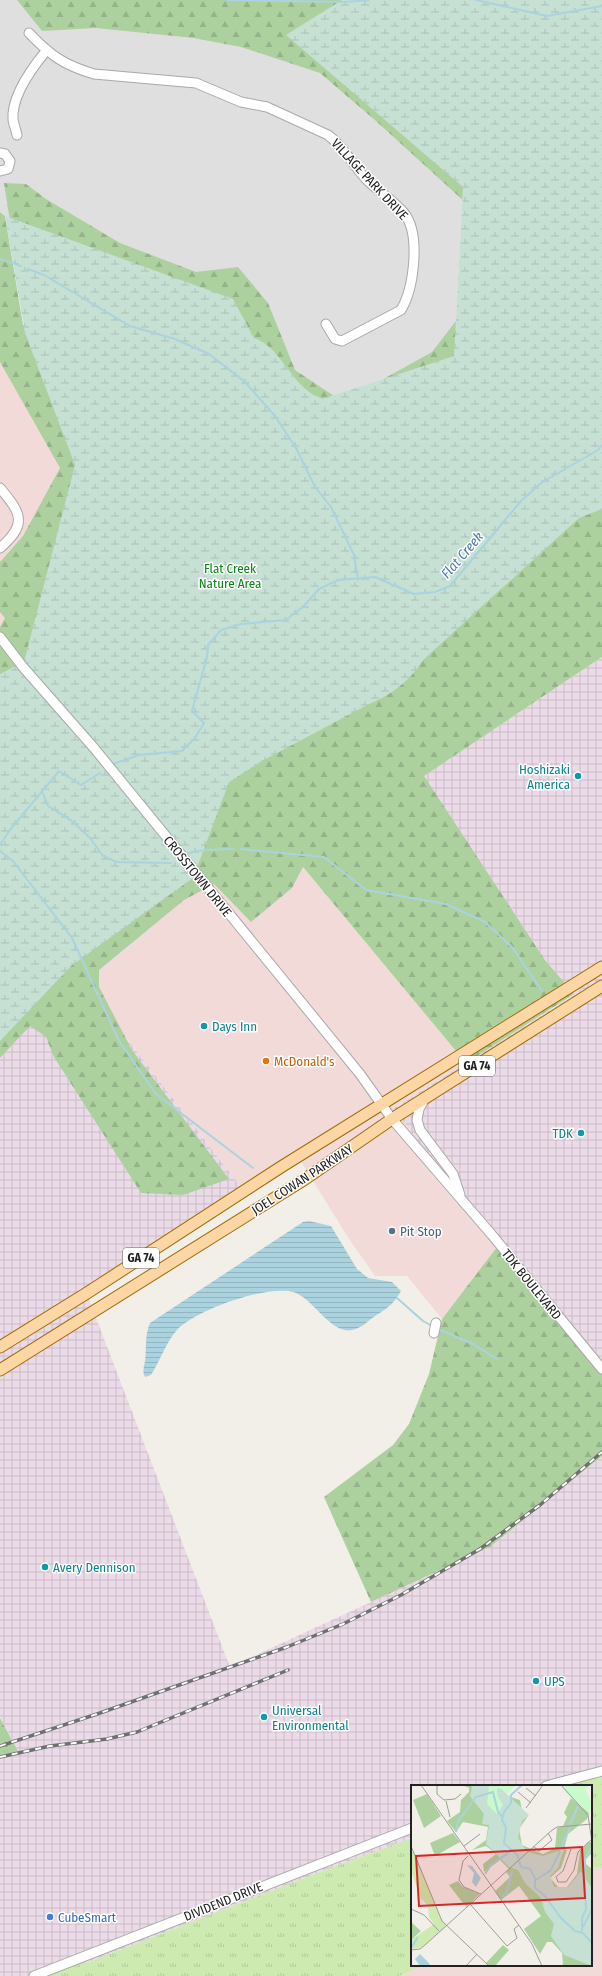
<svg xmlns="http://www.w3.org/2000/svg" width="602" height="1976" viewBox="0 0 602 1976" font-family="'Fira Sans Condensed',sans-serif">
	<defs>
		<pattern id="industrial-grid" width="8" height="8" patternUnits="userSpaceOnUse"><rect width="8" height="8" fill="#ebdbe8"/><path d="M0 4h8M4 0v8" fill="none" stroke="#c9bcc7"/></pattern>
		<pattern id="grass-tufts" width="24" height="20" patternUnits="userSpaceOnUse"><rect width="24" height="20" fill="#cdebb0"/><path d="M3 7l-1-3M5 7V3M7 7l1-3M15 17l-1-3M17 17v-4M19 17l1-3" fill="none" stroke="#b0c997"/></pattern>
		<pattern id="forest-firs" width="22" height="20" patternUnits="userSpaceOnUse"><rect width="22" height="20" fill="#add19e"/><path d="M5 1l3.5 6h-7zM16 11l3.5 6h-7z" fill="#95b388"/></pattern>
		<pattern id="wetland-marsh" width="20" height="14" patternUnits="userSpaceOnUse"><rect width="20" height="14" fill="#c6e0d4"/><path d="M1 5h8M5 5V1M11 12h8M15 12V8" fill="none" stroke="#aac0b6"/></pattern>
		<pattern id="water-rules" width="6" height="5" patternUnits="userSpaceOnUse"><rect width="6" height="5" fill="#aad3df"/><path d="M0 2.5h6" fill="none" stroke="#92b5bf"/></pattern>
	</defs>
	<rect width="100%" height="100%" fill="#f2efe9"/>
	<!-- residential -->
	<path fill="#e0dfdf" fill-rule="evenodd" d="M0,0h342l121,187 -9,169 -162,53 -59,-110 -228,-83 -5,-4zM104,28l160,7 -64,4z"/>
	<!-- commercial -->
	<g fill="#f2dad9">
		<polygon points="0,329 75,465 0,674"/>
		<polygon points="268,825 466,1063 394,1108 497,1247 442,1319 407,1276 375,1276 349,1239 300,1160 244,1191 71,966"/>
		<polygon points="591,1867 602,1868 602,1976 399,1976 425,1965 591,1965"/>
	</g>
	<!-- industrial -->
	<g fill="url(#industrial-grid)">
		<polygon points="602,657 602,1373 491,1241 394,1108 574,995 545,960 423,776"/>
		<polygon points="71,966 244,1191 88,1297 230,1667 490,1547 602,1456 602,1770 558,1786 412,1786 412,1838 315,1874 89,1962 36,1976 0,1976 0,1757 18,1751 0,1717 0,1041"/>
	</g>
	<!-- grass -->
	<g fill="url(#grass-tufts)">
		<polygon points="602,1770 602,1868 591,1867 591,1786 558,1786"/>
		<polygon points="412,1838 412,1965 425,1965 399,1976 36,1976 89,1962 315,1874"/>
	</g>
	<!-- forest -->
	<g fill="url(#forest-firs)">
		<polygon points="17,0 602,0 602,657 424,776 545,960 574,994 466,1063 303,867 292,888 251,922 214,884 184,900 99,970 99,987 132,1050 229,1179 183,1195 141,1193 54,1057 46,1037 30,1026 0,1058 0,627 5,618 0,612 0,562 23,536 60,468 0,362 0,212 5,216 23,325 26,325 4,183 26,184 46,199 120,243 196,272 238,267 268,303 295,370 340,400 371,386 432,352 469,304 466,203 376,121 320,73 241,47 193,38 96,28 42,31"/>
		<polygon points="497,1247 602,1373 602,1456 490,1547 371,1602 324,1497 393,1445 409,1424 429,1374 442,1319"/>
		<polygon points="0,1718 18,1751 0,1757"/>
	</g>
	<!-- wetland -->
	<path fill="url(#wetland-marsh)" d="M342,0h260v509l-23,9 -156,142c-13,21 -32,35 -54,44l-107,57 -33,21 -36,96 -122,88 -71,75v-367l24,-12 51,-197 -50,-132 -20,-117 228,83 21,39c22,6 36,40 54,53 4,4 10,5 14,8l132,-43 9,-169 -177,-152z"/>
	<!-- water -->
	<path fill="url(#water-rules)" d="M309,1221l22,5 26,43 11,9 24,4 9,9c-9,16 -16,18 -30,28 -4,3 -8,7 -13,9 -25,13 -43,-30 -65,-36 -27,-7 -97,18 -116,38 -11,12 -17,31 -26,45l-6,2c-3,-5 -1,-10 0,-16 2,-14 -1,-23 5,-38l153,-101z"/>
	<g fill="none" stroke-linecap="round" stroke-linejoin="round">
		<!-- stream -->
		<g stroke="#aad3df" stroke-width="2">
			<polyline points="227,0 345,2 369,0"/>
			<polyline points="476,0 547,16 602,6"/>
			<polyline points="0,259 21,266"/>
			<polyline points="28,269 44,275 130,326 175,339 209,354 245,382 275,416 296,448 315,487 331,507 354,555 358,580"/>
			<polyline points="113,764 139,755 182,751 195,738 204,723 192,711 207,657 208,645 221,630 241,624 286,620 304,606 319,589 338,580 375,577 414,594 435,592 450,586 521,501 541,483 598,450 602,445"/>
			<polyline points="43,793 48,806 72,821 90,838 103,856 117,862 171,863"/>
			<polyline points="0,845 9,831 59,771 81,785 100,773"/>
			<polyline points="241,849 324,857 366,890 446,904 485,922 512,947 542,991"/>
			<polyline points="0,851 13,861 72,938 119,1041 156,1094 253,1168"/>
			<polyline points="188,853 205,850 233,849"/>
			<polyline points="397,1298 423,1321 432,1326"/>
			<polyline points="438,1329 473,1344 497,1359"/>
		</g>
		<!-- minor casing -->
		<g stroke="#a9a9a9" stroke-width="11">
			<g id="minor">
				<path d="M29,33c22,23 35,32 65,41l102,9 45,19 26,5 61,28c15,11 25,30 38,44 11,12 27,20 38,34 17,21 10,75 -3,97l-59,31 -7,-2 -9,-15"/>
				<path d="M17,135c-1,-5 -3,-10 -4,-15 -2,-23 19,-52 33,-69"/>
				<polyline points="0,153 5,154 10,161 8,169 0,171"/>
				<path d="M0,488c21,25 28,36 0,60"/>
				<polyline points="0,637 23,667 94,748 360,1074 392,1119 492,1235 602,1369"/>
				<polyline points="425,1098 419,1109 417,1120 420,1130 453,1174 460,1195"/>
				<polyline points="434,1333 436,1323"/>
				<polyline points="546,1786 602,1771"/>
				<polyline points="34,1976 412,1828"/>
			</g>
		</g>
		<!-- major casing -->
		<g stroke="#a06b00" stroke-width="13">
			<g id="major">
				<polyline points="0,1347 87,1293 281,1167 602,967"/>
				<polyline points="0,1370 305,1179 392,1119 602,986"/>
			</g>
		</g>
		<!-- minor -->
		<use href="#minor" stroke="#fff" stroke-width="9"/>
		<!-- major -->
		<use href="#major" stroke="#fcd6a4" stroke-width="11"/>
		<!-- rail casing -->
		<g stroke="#707070" stroke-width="3.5">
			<g id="rail">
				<polyline points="0,1746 100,1713 287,1647 343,1624 401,1595 480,1549 540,1505 602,1452"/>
				<polyline points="0,1757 50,1746 107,1739 137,1732 288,1670"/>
			</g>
		</g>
		<!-- rail -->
		<use href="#rail" stroke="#fff" stroke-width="2" stroke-dasharray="6" stroke-linecap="butt"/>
	</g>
	<!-- markers -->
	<g fill="#0f9aa8" stroke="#fff" stroke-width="1.5">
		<circle cx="578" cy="776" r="4"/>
		<circle cx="204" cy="1026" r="4"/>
		<circle cx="581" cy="1133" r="4"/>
		<circle cx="45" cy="1567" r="4"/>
		<circle cx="536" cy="1681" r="4"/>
		<circle cx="264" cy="1717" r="4"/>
	</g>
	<circle fill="#e8710a" stroke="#fff" stroke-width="1.5" cx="266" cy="1061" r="4"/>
	<circle fill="#5c6f8a" stroke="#fff" stroke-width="1.5" cx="392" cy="1231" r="4"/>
	<circle fill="#3f7fe0" stroke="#fff" stroke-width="1.5" cx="50" cy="1917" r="4"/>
	<g text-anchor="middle" stroke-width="3" stroke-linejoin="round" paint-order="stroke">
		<!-- shield labels -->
		<g fill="#fff" stroke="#646464" stroke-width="1">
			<rect x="459" y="1056" width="36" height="20" rx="3"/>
			<rect x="123" y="1248" width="36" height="20" rx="3"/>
		</g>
		<g font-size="12" font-weight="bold" fill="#222">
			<text x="477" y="1070">GA 74</text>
			<text x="141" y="1262">GA 74</text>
		</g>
		<!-- street labels -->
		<g font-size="13" fill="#222" stroke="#fff">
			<text transform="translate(370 179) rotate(47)" y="5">VILLAGE PARK DRIVE</text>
			<text transform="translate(198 876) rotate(51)" y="5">CROSSTOWN DRIVE</text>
			<text transform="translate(302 1179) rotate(-33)" y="5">JOEL COWAN PARKWAY</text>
			<text transform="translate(532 1284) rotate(51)" y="5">TDK BOULEVARD</text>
			<text transform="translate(223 1901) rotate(-22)" y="5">DIVIDEND DRIVE</text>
		</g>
		<!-- park labels -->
		<g font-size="13" fill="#0c8416" stroke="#fff">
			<text x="230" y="573">Flat Creek<tspan x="230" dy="15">Nature Area</tspan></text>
		</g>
		<!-- culture labels -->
		<g font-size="13" fill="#0d838f" stroke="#fff" text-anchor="start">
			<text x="570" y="774" text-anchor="end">Hoshizaki<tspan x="570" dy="15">America</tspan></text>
			<text x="212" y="1031">Days Inn</text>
			<text x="573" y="1138" text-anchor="end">TDK</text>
			<text x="53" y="1572">Avery Dennison</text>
			<text x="544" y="1686">UPS</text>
			<text x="272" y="1715">Universal<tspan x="272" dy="15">Environmental</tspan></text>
		</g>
		<!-- food labels -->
		<g font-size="13" fill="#c56008" stroke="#fff" text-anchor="start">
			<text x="274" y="1066">McDonald's</text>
		</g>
		<!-- service labels -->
		<g font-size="13" fill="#4e5e75" stroke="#fff" text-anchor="start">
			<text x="400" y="1236">Pit Stop</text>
		</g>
		<!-- shop labels -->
		<g font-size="13" fill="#366cbe" stroke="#fff" text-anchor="start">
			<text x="58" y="1922">CubeSmart</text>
		</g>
		<!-- water labels -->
		<g font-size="14" font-style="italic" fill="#4a7aab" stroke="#fff">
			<text transform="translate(462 555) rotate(-49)" y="5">Flat Creek</text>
		</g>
	</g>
	<!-- overview -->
	<g transform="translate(411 1785)">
		<rect width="181" height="181" fill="#f2efe9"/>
		<path d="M3,66l26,66 7,9 -25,21 -9,2 -2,-9 23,-16 -5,-7 -1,-12 -7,-6 -9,-26 -1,-21z" fill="#cdebb0"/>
		<path d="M51,0h35l11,11 12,4 2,11 6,5 -9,13 3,16 21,9 12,-6 2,-20 6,-2 4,-9 -3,-4 7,-15 18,15 -2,6 -19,15 -4,15 3,1 -6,18 -11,10 9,10 8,-1 10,-13 3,-23 8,-9h4v11l-6,6v5l6,5v97h-31l2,-2 -1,-11 -10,-11h-5l-7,12 -16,-25 17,-13 -22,-30 -18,14 -6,-9 15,-14 -4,-5 3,-3 -9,-9 -16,12 -1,-8 13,-10 -10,-8 -14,4 14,-10 2,-13 -25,-5 -7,10 -9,-11 13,-9 1,-12 8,-8v-4zM16,9l14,22 -17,12 -11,-28zM42,48l7,9 -25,14 -5,-13zM47,96l5,6 17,7 -14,13 -17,-22zM0,137l10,9 -10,9zM92,160l6,5 -14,16h-6l-3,-3z" fill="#add19e"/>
		<path d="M59,0h27l32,30 -7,6 -4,17 9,14 16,4 21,-7 -6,19 -8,8 4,11h14l13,-16 10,16 1,79 -28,-11 -13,-19 3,-12 -9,-12 -4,-14 -16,-15 -7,-13 -9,-3 -23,-23 3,-19 -7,-1 2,-10 -14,-18 2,-9z" fill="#c6e0d4"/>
		<path d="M78,0h27l-9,9 -7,-6 -3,1v6l6,10 -6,9 -10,-10zM159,0h18l-2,5 6,14 -3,9 -24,-21 -3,-5z" fill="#c8facc"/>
		<path d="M56,80l5,1 9,12 -5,9 -4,-5 2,-9zM9,169l7,7 4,5h-11l-5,-7z" fill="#aad3df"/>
		<path fill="none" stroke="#aad3df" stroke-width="2" d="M58,21l7,-9 17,-5 5,20 4,5M159,40l8,-19M45,47l2,-11 11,-14M149,65l10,-22M107,74v-3l-14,-13 2,-15 -4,-8 2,-8 7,-9v-8l11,-10M108,76l2,6 9,2 5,9v10l9,7 17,23 14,13 8,2 9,10M74,89l6,-9 20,-14M125,95l15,-10 9,-19M91,112l5,-5 5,-21M172,142l9,-18M171,146v-13l4,-9 -2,-48 8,-14M0,163l7,-11"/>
		<path fill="none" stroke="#9f9d99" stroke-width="1" d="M10,0l111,159 10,22M26,0v9l7,6 11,-1 6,-5M150,0l27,30 4,27M115,3l10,8M107,7l13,11M35,16l4,16M115,23l17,-23M0,61l31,75 47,45M53,61l16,-12M122,61l6,5 13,-11 -4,-7M57,71l-5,5 -4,19 5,7 17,7M145,91l2,6h8l8,-12 4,-18 14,-13M146,91l6,-5 8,-22M59,119l37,42 10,-8 -3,-9 5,-4M0,124l13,6 15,16M0,165l9,-1 5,-4 126,-114 6,-4 35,-3M55,181l11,-12"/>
		<path fill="#d62828" fill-opacity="0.15" stroke="#d62828" stroke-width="2" d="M171,62l3,51 -166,8 -3,-50z"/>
		<rect width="181" height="181" fill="none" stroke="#222" stroke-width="2"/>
	</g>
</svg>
